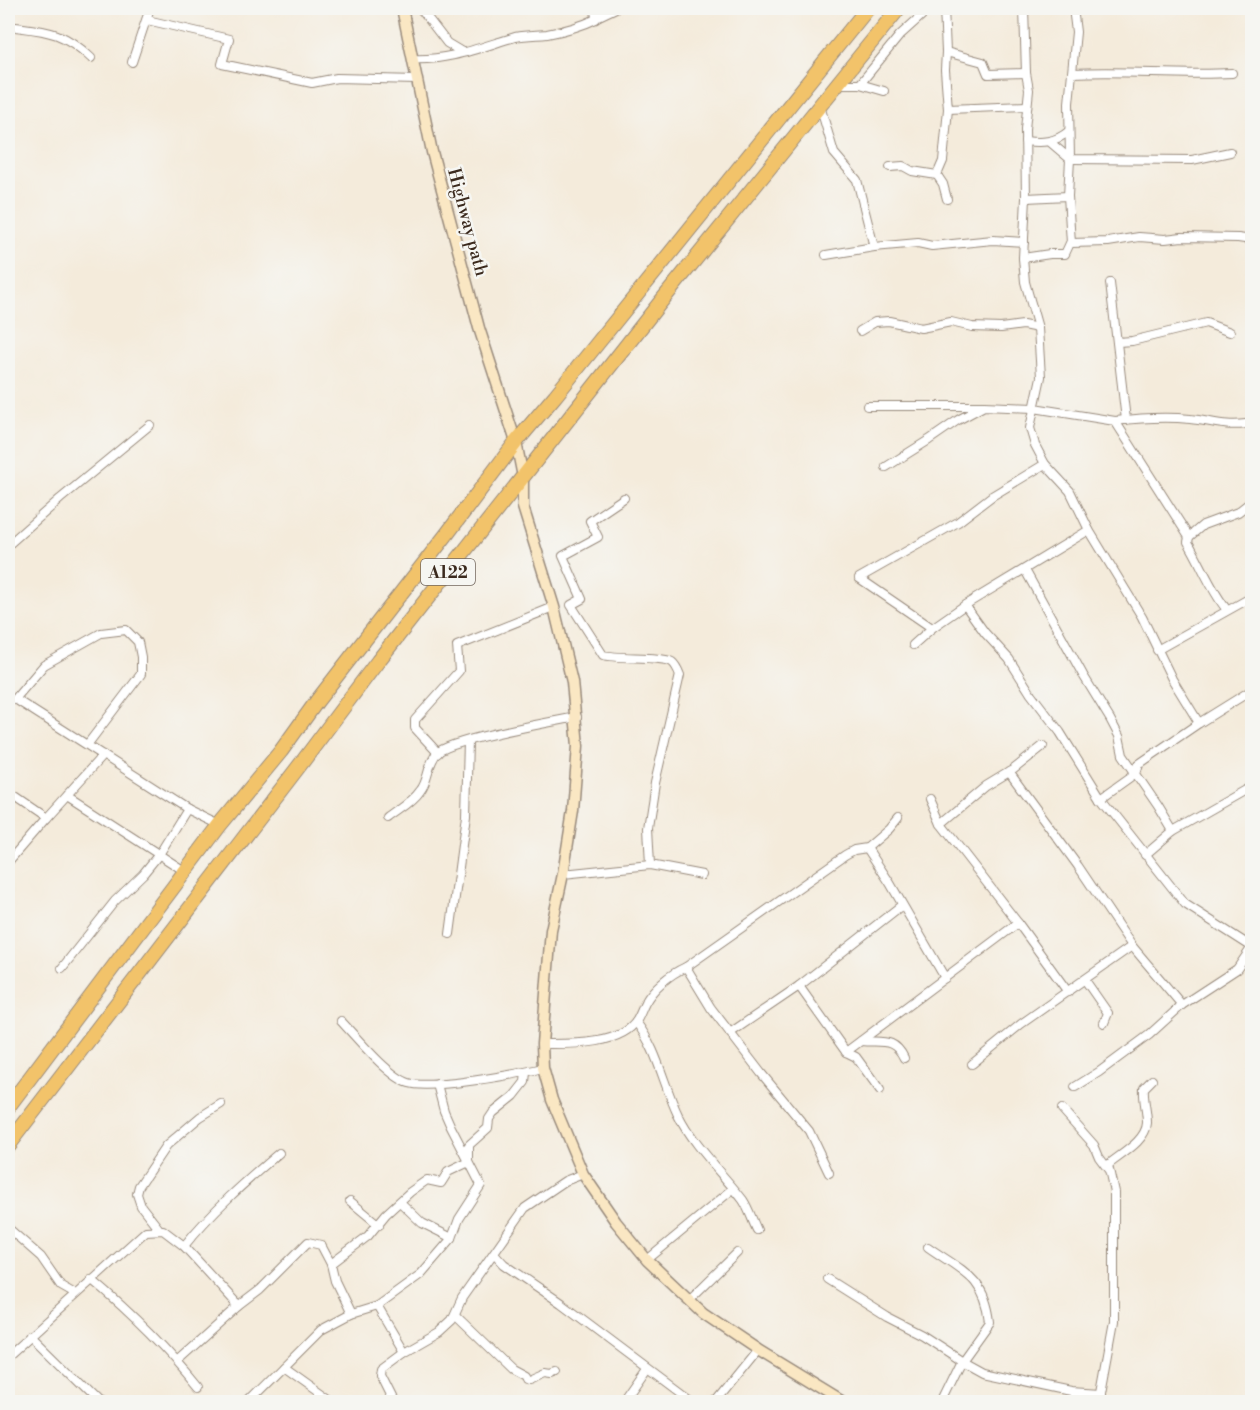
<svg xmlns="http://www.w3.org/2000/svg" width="1260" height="1410" viewBox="0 0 1260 1410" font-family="'Libre Bodoni',serif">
	<rect width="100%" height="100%" fill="#f6f6f2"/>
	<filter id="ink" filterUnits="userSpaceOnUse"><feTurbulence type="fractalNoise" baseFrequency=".0167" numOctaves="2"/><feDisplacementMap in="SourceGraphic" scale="12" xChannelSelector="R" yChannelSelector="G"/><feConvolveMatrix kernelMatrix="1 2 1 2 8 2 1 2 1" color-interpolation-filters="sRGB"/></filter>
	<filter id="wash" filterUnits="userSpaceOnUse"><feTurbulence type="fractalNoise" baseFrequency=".008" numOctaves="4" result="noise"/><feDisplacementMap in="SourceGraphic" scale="24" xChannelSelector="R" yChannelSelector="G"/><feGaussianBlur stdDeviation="1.35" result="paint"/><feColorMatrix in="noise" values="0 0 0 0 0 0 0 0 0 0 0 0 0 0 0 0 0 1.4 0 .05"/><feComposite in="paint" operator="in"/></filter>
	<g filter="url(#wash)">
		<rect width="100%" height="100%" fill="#f4ebdb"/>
	</g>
	<g filter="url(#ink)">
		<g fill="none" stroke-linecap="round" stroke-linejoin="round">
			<!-- street casing -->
			<g stroke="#988a7c" stroke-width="10">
				<g id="street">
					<polyline points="420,8 447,43 462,52"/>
					<polyline points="944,8 946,52"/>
					<polyline points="1024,8 1026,73 1029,90 1025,129 1026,198 1023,258 1025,282 1038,328 1041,377 1030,428 1035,445 1045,464 1070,491 1089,530 1142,617 1172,679 1199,723"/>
					<polyline points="597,17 616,8"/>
					<polyline points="147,20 229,39 222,64 312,83 337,78 417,80"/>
					<path d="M8,26c37,5 54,4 83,32"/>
					<path d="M412,59c36,2 69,-12 103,-22 11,-2 22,-2 32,-3 16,-3 35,-8 49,-15l-1,-11"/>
					<polyline points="132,62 150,8"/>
					<path d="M1073,73c53,-3 106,3 159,0"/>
					<polyline points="840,80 844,84 860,84 900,35 930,8"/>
					<polyline points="860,84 884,91"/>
					<polyline points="820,106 834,153 857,180 874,247 918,243 932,246 993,240 1024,242"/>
					<polyline points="1026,106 948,109 945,70 946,52 983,62 988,74 1026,73"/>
					<path d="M1025,141c16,2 30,2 44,-10"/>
					<polyline points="1050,142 1070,159 1192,160 1230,152"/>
					<polyline points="890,167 903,166 912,171 937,175"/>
					<polyline points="1026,198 1068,196"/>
					<polyline points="947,199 943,184 937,175 943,161 948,109"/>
					<polyline points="1071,243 1108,242 1139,237 1165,239 1182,237 1238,238 1252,240"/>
					<polyline points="826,255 874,247"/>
					<polyline points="1023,258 1050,254 1065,254 1071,241 1071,243 1068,196 1070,159 1069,103 1076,32 1073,8"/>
					<polyline points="1110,283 1126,420"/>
					<polyline points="860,331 875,322 889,321 921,328 951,322 972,327 1001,328 1023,325 1038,328"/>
					<polyline points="1118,342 1132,341 1206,323 1230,332"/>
					<polyline points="867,406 983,406"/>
					<path d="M1115,421c25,-3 49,-5 75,-2 21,2 35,8 56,5"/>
					<polyline points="886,467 929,440 958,420 984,406 1034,408 1115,421 1189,537 1203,525 1238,512 1252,501"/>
					<path d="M624,498l-34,23 8,16 -35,19 19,43 -11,6 32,50c16,4 59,1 69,7 4,3 6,8 8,13l-25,108 -7,45 2,37"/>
					<path d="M1189,537l-1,5c14,23 22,47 39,68"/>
					<polyline points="8,545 60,499 150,425"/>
					<polyline points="1025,570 1083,675 1110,719 1119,736 1123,755 1158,806 1173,831"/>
					<polyline points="965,605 985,633 1009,659 1031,694 1060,732 1101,798 1185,904 1252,947"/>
					<polyline points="932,628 859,578 958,522 992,496 1045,464"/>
					<polyline points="913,645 932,628 965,605 1089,530"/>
					<polyline points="1157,650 1252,597"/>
					<polyline points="87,745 15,699 44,665 101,633 126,630 138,642 141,657 141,674 87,745 187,809"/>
					<polyline points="1043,746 1014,769 986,786 941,824 1018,923 1068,992"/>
					<polyline points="438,753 415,728 415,720 459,671 457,646 554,607"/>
					<polyline points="1009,772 1078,866 1132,946 1182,1005"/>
					<polyline points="8,792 46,818 103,755"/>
					<polyline points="67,795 186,872"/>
					<polyline points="1101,798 1136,773 1139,764 1199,723 1252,690"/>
					<polyline points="930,799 941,824"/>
					<path d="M388,818c10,-8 25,-16 32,-27 9,-10 7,-27 17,-38 15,-14 115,-31 140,-36"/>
					<polyline points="867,848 890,883 945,978"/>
					<polyline points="1145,855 1173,831 1252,786"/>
					<polyline points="8,862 46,818"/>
					<polyline points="563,874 650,865 702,875"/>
					<polyline points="450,934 466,815 468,741"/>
					<polyline points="686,967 711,1008 761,1073 809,1131 829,1173"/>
					<polyline points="62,968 115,901 143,874 160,853 187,809 220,825"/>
					<polyline points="1085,980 1108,1013 1104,1023"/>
					<polyline points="799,986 846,1052 856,1057 880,1090"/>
					<path d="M341,1021c15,16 48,56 68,62 22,7 109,-9 134,-15"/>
					<path d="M636,1022c22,28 27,62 42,93 14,30 45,59 65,85 6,9 9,20 14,30"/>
					<polyline points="730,1033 799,986 902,905"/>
					<path d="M861,1041c20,2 33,-4 43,17"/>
					<path d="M542,1044c26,0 79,2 95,-24 3,-5 5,-11 8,-17 8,-15 25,-29 41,-36l159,-112 9,-5 13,-2 22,-19 9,-11"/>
					<polyline points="846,1052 1018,923"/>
					<polyline points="972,1064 1021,1024 1132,946"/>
					<polyline points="1075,1087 1099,1072 1149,1035 1182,1005 1237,969 1252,947"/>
					<polyline points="1062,1109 1094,1145 1099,1157 1108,1169"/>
					<polyline points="350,1201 379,1225"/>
					<polyline points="400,1202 422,1223 452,1238"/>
					<polyline points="8,1228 41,1257 61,1286 75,1294"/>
					<polyline points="159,1229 141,1206 137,1194 139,1186 166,1146 200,1117 221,1104"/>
					<path d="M184,1246c28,-35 61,-64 95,-93"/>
					<path d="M928,1247c34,24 57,30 62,75l-28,39 -20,41"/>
					<polyline points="494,1253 504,1264 561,1303 693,1402"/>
					<polyline points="647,1260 733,1189"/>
					<polyline points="331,1264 368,1236 386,1214 410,1192 427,1180 441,1183 448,1172 469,1162 469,1145 488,1128 489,1119 493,1113 514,1096 525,1082 526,1072"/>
					<path d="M91,1279c39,33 75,68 107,108"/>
					<polyline points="827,1279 887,1317 922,1335 962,1361 982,1372 1071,1391 1101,1393"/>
					<polyline points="689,1300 737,1253"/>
					<polyline points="377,1306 404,1352"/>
					<polyline points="455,1315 511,1369 524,1376 525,1379 529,1380 545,1373 552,1374 557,1372"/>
					<polyline points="30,1335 98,1402"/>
					<polyline points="8,1356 146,1231 163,1230 184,1246 239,1306"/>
					<polyline points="178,1361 239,1306 260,1290 308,1242 321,1245 331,1264 335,1281 351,1314"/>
					<polyline points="284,1367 333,1402"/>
					<polyline points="249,1402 321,1330 351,1314 377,1306 421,1274 452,1238 459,1219 481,1185 451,1127 444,1111 437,1084"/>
					<polyline points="393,1402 380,1376 381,1369 404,1352 439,1332 452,1320 462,1298 525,1208 565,1181 583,1174"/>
					<polyline points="624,1402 647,1369"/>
					<polyline points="716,1402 758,1350"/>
					<path d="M1099,1402l15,-81v-129l-6,-27c13,-11 38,-24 39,-42 0,-12 -4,-23 -3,-35l8,-8"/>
				</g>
			</g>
			<!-- secondary casing -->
			<g stroke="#988a7c" stroke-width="13">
				<polyline id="secondary" points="402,8 432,152 479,328 516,442 523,477 523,507 554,607 572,682 578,746 573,811 563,874 551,930 542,1044 543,1068 552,1100 583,1174 616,1222 647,1260 703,1313 758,1350 843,1402"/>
			</g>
			<!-- highway casing -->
			<g stroke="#988a7c" stroke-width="16">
				<g id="highway">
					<polyline points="8,1107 220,825 281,751 317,701 447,534 516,442 555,396 868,8"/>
					<polyline points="8,1145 303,761 378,661 659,304 899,8"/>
				</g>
			</g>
			<!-- street -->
			<use href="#street" stroke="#fff" stroke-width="8"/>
			<!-- secondary -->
			<use href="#secondary" stroke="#fae7c3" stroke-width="10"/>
			<!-- highway -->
			<use href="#highway" stroke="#f2c36a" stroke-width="14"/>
		</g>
	</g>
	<g text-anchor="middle" stroke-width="5" stroke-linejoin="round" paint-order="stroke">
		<!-- shield labels -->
		<rect fill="#f6f6f2" stroke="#73675e" stroke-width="1.5" x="421" y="559" width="54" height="26" rx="4.5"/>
		<g font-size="16" font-weight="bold" fill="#3b2a1e">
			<text x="448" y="578">A122</text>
		</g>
		<!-- street labels -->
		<g font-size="18" fill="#3b2a1e" stroke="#f6f6f2">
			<text transform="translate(468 222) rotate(75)" y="6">Highway path</text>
		</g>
	</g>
	<!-- margin -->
	<rect width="1260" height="1410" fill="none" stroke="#f6f6f2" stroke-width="30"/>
</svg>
